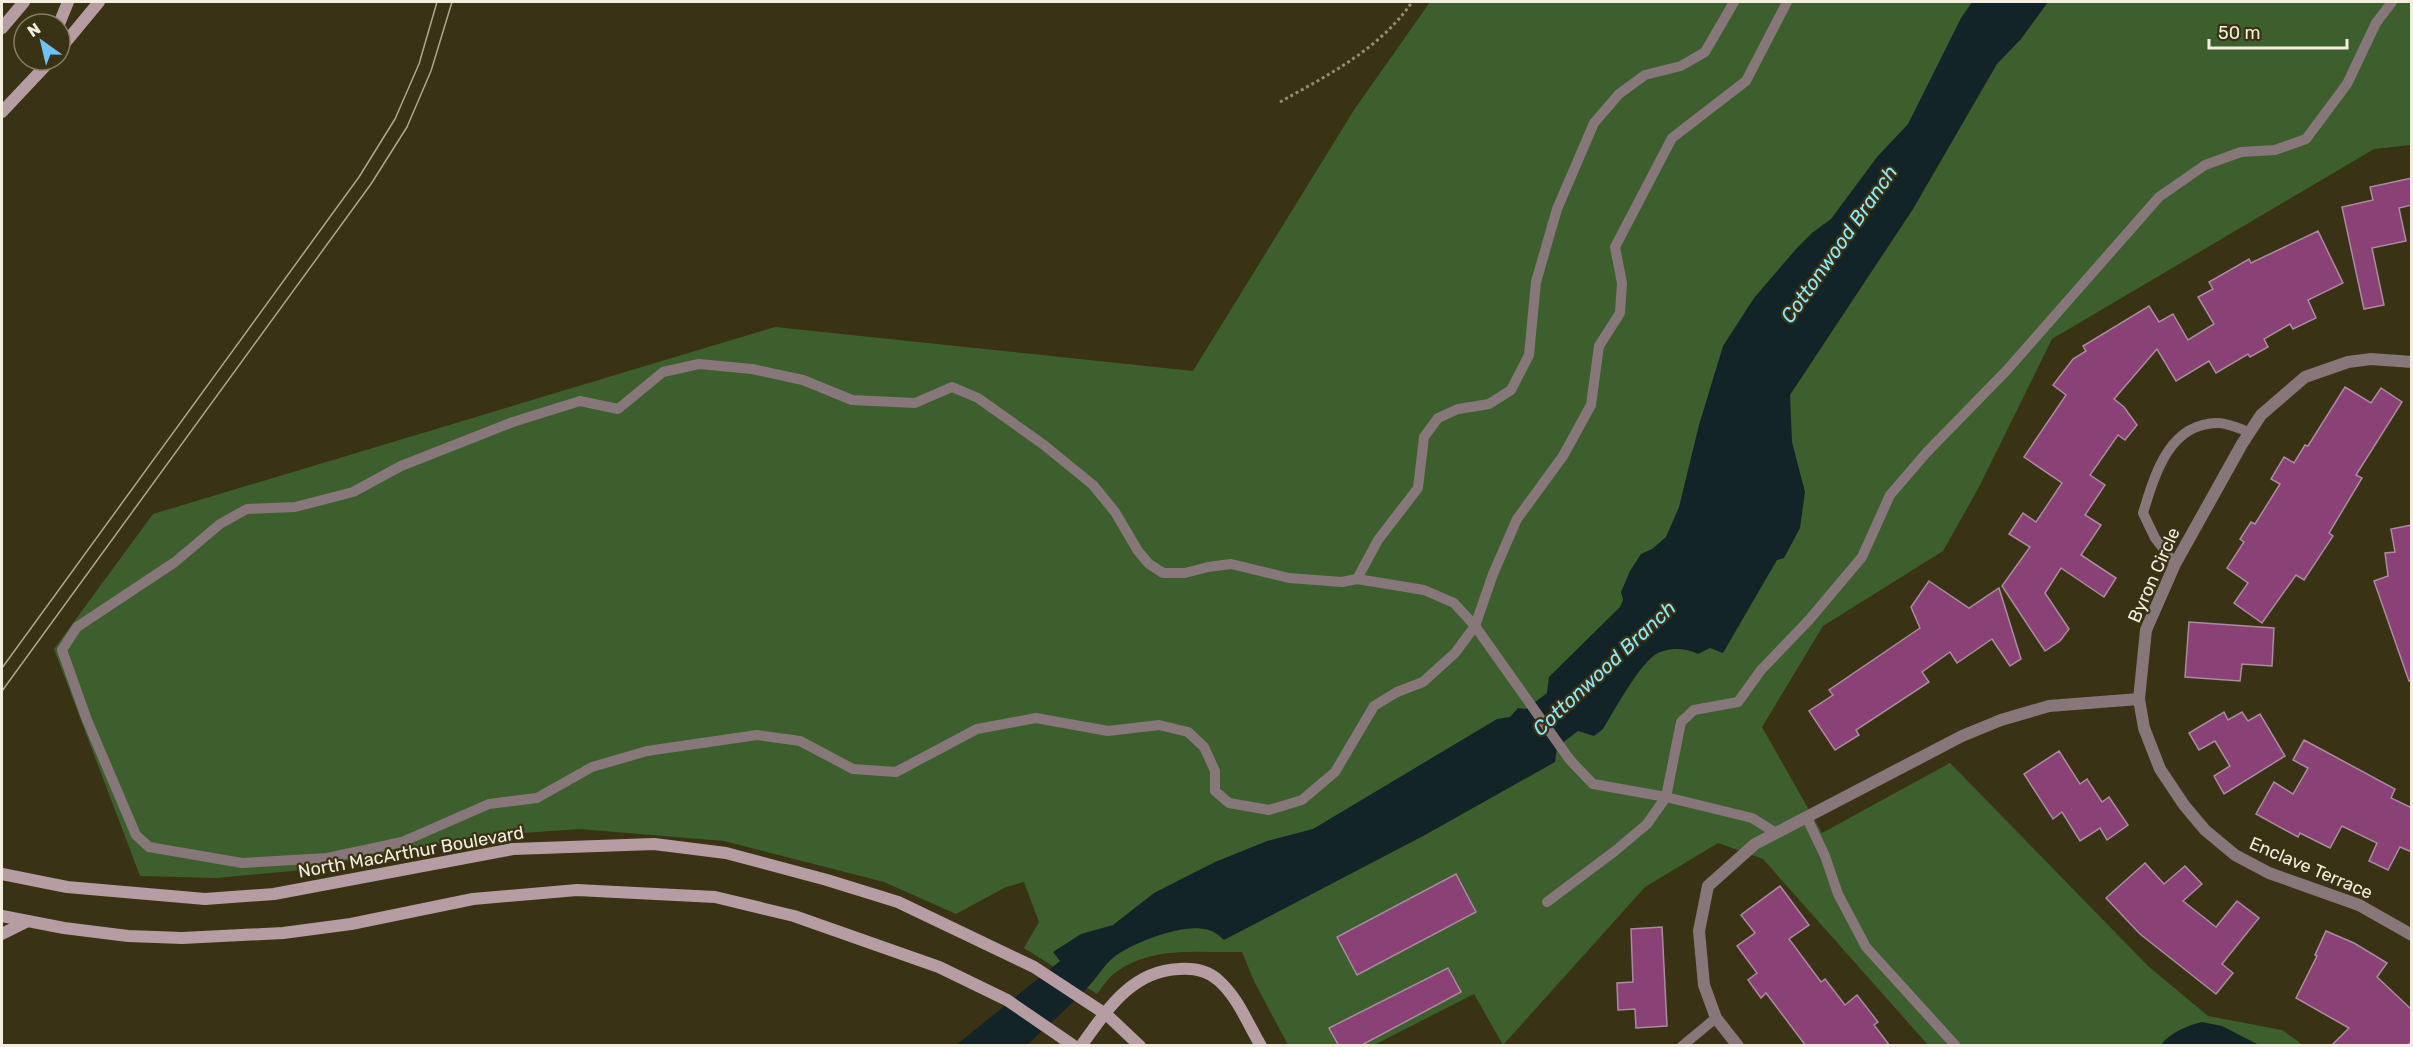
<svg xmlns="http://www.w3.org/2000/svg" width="2413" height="1047" viewBox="0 0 2413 1047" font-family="Rubik,sans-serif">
	<rect width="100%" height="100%" fill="#3a3214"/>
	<!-- green -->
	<path fill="#3d5f2d" d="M1430,2h981v143l-37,4 -322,190 -73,148 -36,64 -120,75 -61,101 60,106 128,-70 198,203 60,50 74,14 21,15h-375l-165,-186 -45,-16 -73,44 -142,158 -29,-51 -100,51h-86l-34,-64 -12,-29c-42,1 -91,-7 -127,21 -7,5 -13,14 -18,21l-73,-46 15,-26 -15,-40 -18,5 -50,27 -72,-32 -160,-41 -144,-12 -102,7 -186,35 -76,7 -76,-2 -86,-227 99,-135 622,-187 418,44 161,-261z"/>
	<!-- water -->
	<g fill="#132428">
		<path d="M1972,2h76l-27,37 -24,25 -84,145 -123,186 2,47 13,50 -5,36 -16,30 -7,2 -54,93 -13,-5 -12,6c-12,-6 -27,-7 -40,-1 -17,8 -44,58 -55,76l-9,7 -16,-5 -21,16 -2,15 -130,73 -201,105c-5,-5 -12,-10 -20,-11 -23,-5 -72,14 -90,28 -11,9 -17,21 -27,31 -19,20 -40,38 -60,57l-72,1 105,-85 -7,-9 28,-18 32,-9 41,-32 61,-31 52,-21 46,-12 184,-110 13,-2 8,-9 8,1 21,-16 2,-16 71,-70 3,-7 -2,-8 9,-21 11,-17 11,-5 14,-12 13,-30 20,-82 24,-79 31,-48 42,-49 17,-17 18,-13 46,-62 31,-33 53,-106z"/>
		<path d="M2202,1022l20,4 37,19h-98c7,-11 27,-20 41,-23z"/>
	</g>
	<!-- building -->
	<g fill="#8a4176" stroke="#aa8b9f" stroke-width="1.5">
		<polygon points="2412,178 2412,205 2399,208 2406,241 2372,248 2384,305 2364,309 2342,207 2373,200 2370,187"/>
		<polygon points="2318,231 2343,283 2308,300 2316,318 2293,329 2290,324 2264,339 2268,347 2250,357 2248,354 2216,373 2209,361 2176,381 2157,349 2114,399 2124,407 2137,425 2125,440 2118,435 2090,475 2105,485 2085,515 2101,525 2081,555 2116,578 2104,597 2061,568 2045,593 2069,629 2060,641 2045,651 2002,586 2030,547 2009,534 2023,513 2036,522 2062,483 2024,457 2066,395 2053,385 2073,359 2086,351 2083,346 2149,306 2159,322 2173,314 2188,340 2214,324 2198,297 2213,289 2209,282 2249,259 2251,263"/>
		<polygon points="2345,387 2371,403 2381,388 2402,402 2356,475 2362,478 2329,533 2333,536 2304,580 2296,575 2262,623 2234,603 2248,583 2227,568 2244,542 2240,539 2251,522 2255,524 2280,484 2271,479 2284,457 2294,463 2305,445 2308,446"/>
		<polygon points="2412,525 2412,680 2409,681 2374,581 2388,576 2385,553 2395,552 2391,529"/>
		<polygon points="1929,581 1969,608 1999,588 2021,659 2010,666 1992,639 1957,663 1950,652 1922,672 1929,682 1856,730 1859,735 1835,750 1809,711 1833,695 1829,690 1920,628 1911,607"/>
		<polygon points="2189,622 2274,628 2272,666 2242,664 2240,681 2185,677"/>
		<polygon points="2224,712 2228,720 2242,712 2248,721 2260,714 2285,756 2224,794 2214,776 2230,766 2215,741 2199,750 2189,733"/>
		<polygon points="2304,740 2395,789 2391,798 2412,808 2412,852 2400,847 2388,870 2369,861 2377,843 2342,826 2330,848 2300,833 2298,837 2256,814 2274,782 2293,794 2308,768 2293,760"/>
		<polygon points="2059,751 2080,784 2087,779 2102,802 2109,797 2128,825 2107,840 2100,828 2080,841 2062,812 2053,819 2024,774"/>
		<polygon points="2145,863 2164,884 2185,866 2202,884 2183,901 2216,927 2237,901 2259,918 2222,964 2233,973 2216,994 2140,934 2106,898"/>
		<polygon points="1456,874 1476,912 1357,975 1337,937"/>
		<polygon points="1780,886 1809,925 1789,939 1821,982 1825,979 1845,1005 1857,995 1878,1022 1874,1025 1890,1046 1806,1046 1766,993 1761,998 1748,980 1757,973 1737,946 1755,933 1741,915"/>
		<polygon points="1662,927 1667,1026 1636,1028 1635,1009 1618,1010 1617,983 1633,982 1631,929"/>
		<polygon points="2326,931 2354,943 2387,963 2377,977 2412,1010 2412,1041 2407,1046 2331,1046 2349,1028 2296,998 2317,956 2315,955"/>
		<polygon points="1448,968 1461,992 1360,1046 1339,1046 1329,1028"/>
	</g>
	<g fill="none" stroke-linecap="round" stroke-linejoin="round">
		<!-- path -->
		<path stroke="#928c74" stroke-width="3" stroke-dasharray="3 3" stroke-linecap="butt" d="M1280,102c48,-27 100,-53 132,-100"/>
		<!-- lane -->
		<g stroke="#87767a" stroke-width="10">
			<path d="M2175,564l-20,-26 -12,-25c12,-39 26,-90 75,-90 10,0 22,6 31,9"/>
			<polyline points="1357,579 1378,540 1418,488 1424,437 1438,418 1458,409 1489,404 1511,390 1529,355 1536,282 1557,209 1594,123 1619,94 1645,75 1681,66 1705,52 1734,2"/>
			<polyline points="1807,818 1825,856 1838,894 1866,947 1956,1046"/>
			<polyline points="1776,833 1752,818 1666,797 1593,784 1570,760 1475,626 1454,603 1424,590 1357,579 1342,582 1289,578 1231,564 1208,567 1185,573 1163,573 1149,564 1138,551 1115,512 1093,485 1044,445 978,398 952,387 915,403 852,400 803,380 752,369 699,364 663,372 618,409 580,401 513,422 401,466 353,492 295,507 247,509 220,524 175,562 77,627 62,650 87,720 136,835 149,847 242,863 327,858 402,842 489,804 537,798 592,767 647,751 757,735 800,741 853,769 896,772 977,729 1036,718 1108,731 1159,725 1188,732 1204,747 1215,771 1215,791 1229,803 1269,810 1302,800 1335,772 1374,706 1397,692 1423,682 1455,653 1475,626 1493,574 1517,519 1563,456 1591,405 1599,346 1620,313 1622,283 1615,247 1672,138 1746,81 1787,2"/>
			<polyline points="1547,902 1615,851 1647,824 1666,797 1681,722 1694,710 1738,702 1761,670 1809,620 1862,557 1890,495 1927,452 2007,370 2159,197 2205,165 2241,152 2275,150 2306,139 2347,84 2376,23 2392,2"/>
			<polyline points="1682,1046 1716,1018"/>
		</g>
		<!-- street -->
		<g stroke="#87767a" stroke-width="12">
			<polyline points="2412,362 2371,359 2348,362 2305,377 2261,415 2242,444 2175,564 2146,630 2139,699 2144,728 2160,769 2184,805 2205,830 2235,855 2269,873 2359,905 2412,935"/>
			<polyline points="1738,1046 1716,1018 1704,985 1699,931 1708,886 1755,844 1962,736 2001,720 2049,706 2139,699"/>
		</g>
		<!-- secondary -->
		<g stroke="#b69da3" stroke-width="12">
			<polyline points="59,24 68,2"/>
			<polyline points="2,28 24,2"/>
			<polyline points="60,49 99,2"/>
			<polyline points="2,112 51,60"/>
			<polyline points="2,874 67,887 205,899 274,894 513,849 654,844 726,853 827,880 898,902 1034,967 1107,1015 1140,1046"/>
			<polyline points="2,916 64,928 128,936 182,938 283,933 351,924 473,899 577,890 715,897 794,916 939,967 1007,1000 1074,1046"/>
			<polyline points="2,934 28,921"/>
			<path d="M1081,1046c26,-36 50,-75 98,-77 14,-1 28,1 39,11 19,16 30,44 43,66"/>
		</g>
		<!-- tram -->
		<g stroke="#ada791" stroke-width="1.5">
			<polyline points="2,668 359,177 395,119 419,64 437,2"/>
			<polyline points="2,691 371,184 407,127 431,71 452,2"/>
		</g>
	</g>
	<g text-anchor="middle" stroke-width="4.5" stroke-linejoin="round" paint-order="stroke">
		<!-- street labels -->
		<g font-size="18" fill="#f3eedd" stroke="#3a3214">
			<text transform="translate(2154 575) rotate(-66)" y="6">Byron Circle</text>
			<text transform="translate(411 852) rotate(-10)" y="6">North MacArthur Boulevard</text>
			<text transform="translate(2311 868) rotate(23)" y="6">Enclave Terrace</text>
		</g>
		<!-- water labels -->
		<g font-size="20" font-style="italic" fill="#8ee8fc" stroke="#3a3214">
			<text transform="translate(1839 244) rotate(-55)" y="7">Cottonwood Branch</text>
			<text transform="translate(1604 668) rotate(-43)" y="7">Cottonwood Branch</text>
		</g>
	</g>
	<!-- border -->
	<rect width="2413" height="1047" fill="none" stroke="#f3eedd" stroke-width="6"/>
	<!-- north arrow -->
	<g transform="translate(42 42) rotate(326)"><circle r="28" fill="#3a3214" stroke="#847d64" stroke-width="1.5"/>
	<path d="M0-4.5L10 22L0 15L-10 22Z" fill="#70c2f4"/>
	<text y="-9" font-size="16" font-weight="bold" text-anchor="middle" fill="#f3eedd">N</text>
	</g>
	<!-- scale -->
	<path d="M2209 39v9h138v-9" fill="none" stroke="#f3eedd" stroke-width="3"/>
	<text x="2218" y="39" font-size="18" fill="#f3eedd" stroke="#3a3214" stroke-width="4.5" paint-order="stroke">50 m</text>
</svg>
